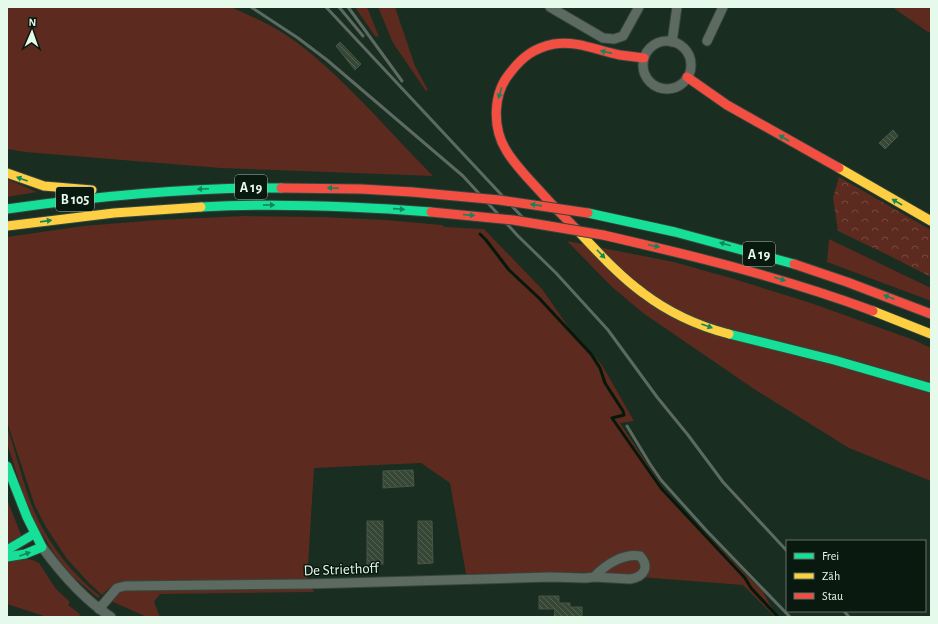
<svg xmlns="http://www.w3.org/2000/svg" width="938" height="624" viewBox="0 0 938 624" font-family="'Alegreya Sans',sans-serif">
	<defs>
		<pattern id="forest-crowns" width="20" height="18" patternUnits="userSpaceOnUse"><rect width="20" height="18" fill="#5c2a1e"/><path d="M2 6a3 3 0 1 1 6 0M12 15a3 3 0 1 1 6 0" fill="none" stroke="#734a3f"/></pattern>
		<pattern id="building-back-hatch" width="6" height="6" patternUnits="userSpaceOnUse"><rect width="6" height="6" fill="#374736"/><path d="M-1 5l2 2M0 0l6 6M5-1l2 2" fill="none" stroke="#546253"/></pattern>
	</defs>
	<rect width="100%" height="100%" fill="#192d21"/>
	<!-- grass -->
	<g fill="#5c2a1e">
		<path d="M7,7h224c18,8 35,16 52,26 34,22 63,52 91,81 20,21 39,42 59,62l-213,-8 -195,-16 -18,-3z"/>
		<polygon points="355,7 367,7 379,37 375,36"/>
		<polygon points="378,7 395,7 415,66 428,90 426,91 393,43"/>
		<polygon points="892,7 931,7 931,32 928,32"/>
		<polygon points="7,179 37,192 7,197"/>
		<polygon points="244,216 323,217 386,220 442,225 445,227 484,229 542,289 569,328 602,365 634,421 620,423 661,485 685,512 763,592 774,612 779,617 775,617 743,585 575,572 466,574 450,483 421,463 314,468 307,582 116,584 108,589 102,595 90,584 67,559 46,527 35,506 7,422 7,237 83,226 157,220"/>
		<polygon points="829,239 931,288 931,301 827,262"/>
		<polygon points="567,241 674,262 734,279 811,303 914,340 931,348 931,481 849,448 754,389 643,313 612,287"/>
		<path d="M7,427c8,22 13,45 21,68 13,39 40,76 72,101l-2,2 -27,-23 -16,-20 -15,-24 -12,-22 -21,-66z"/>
		<polygon points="7,499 23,540 7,550"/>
		<polygon points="27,559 33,560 39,563 56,589 70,602 68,605 80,614 79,617 47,617 7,604 7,561"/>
		<path d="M311,587l3,5 -154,2 -6,8 6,15h-13l-34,-15c0,-8 8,-10 14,-12z"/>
	</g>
	<!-- forest -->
	<polygon fill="url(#forest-crowns)" points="839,177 931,230 931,277 890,256 838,231 833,198"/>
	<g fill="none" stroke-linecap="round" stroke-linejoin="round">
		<!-- stream -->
		<polyline stroke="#05180b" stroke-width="3" points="480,234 486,240 509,270 539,298 591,354 600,368 605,383 623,411 624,415 612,418 661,488 745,578 751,588 778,617"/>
	</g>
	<!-- building -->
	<g fill="url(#building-back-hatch)" stroke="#485549">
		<polygon points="340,42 361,64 355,70 336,46"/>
		<polygon points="893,130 898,136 885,149 879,143"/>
		<polygon points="413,470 414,486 383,488 383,471"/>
		<rect x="367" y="521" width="16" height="43"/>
		<polygon points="418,521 432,521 433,563 418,564"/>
		<polygon points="539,596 559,596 559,603 570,603 570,607 582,607 582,617 554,617 555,609 539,609"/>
	</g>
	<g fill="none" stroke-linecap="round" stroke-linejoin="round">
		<!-- street casing -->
		<g stroke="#37463d" stroke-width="11">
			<g id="street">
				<polyline points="550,7 603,38 614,39 623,36 639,7"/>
				<polyline points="707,41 723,7"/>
				<circle cx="667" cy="65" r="24"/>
				<polyline points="672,42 677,7"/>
				<path d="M42,547c19,26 41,52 69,70"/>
				<path d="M99,609l18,-21 8,-2 183,-2 242,-7 36,1 8,-1 36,2c14,-2 20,-12 10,-23 -17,-3 -35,9 -46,21"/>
			</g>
		</g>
		<!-- fast casing -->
		<g stroke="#37463d" stroke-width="11">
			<g id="fast">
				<path d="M201,207c77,-4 154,-1 230,5"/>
				<path d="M7,209c91,-13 182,-22 274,-21"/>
				<polyline points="588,213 675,232 794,264"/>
				<polyline points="729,334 834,360 931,388"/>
				<polyline points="7,466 27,517 42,547 25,554 7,557"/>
				<polyline points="7,550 34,534"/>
			</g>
		</g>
		<!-- slow casing -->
		<g stroke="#37463d" stroke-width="11">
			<g id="slow">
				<polyline points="839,168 931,221"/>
				<polyline points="7,173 44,186 92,190"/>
				<polyline points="7,226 114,213 201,207"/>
				<path d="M576,229c21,22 42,46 67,64 25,19 55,33 86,41"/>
				<polyline points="873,311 931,334"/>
			</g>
		</g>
		<!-- jam casing -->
		<g stroke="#37463d" stroke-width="11">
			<g id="jam">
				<polyline points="687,77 727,105 839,168"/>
				<polyline points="281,188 361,189 412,192"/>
				<path d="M576,229c-17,-17 -34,-35 -50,-53 -7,-8 -15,-17 -20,-26 -14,-23 -13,-57 4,-77 12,-16 24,-25 44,-29 22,-4 45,7 66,11 8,1 16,2 24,3"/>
				<path d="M603,235c91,21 182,43 270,76"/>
				<polyline points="794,264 847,282 931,314"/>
			</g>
		</g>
		<!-- street -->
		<use href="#street" stroke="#5c6a61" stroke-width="9"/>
		<!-- fast -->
		<use href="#fast" stroke="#16e098" stroke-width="9"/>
		<!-- slow -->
		<use href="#slow" stroke="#ffcf43" stroke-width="9"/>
		<!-- jam -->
		<use href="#jam" stroke="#f24e42" stroke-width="9"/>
		<!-- rail -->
		<g stroke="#5d6a62" stroke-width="3">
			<polyline points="251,7 298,38 327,60 463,176 518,236 556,273 608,330 657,397 688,435 723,482 787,551"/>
			<polyline points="326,7 525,220"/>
			<polyline points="339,7 363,36"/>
			<polyline points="348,7 402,81"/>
			<polyline points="627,426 650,464 661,480 706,530 790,617"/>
			<polyline points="844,611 849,617"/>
		</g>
		<!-- jam-bridge casing -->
		<g stroke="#37463d" stroke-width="11" stroke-linecap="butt">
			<g id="jam-bridge">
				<polyline points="412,192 499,200 588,213"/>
				<polyline points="431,212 513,220 603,235"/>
			</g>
		</g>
		<!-- jam-bridge -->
		<use href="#jam-bridge" stroke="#f24e42" stroke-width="9"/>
	</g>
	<!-- one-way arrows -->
	<defs><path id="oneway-solid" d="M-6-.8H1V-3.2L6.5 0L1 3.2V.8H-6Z"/></defs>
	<g fill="#11865a">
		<use href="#oneway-solid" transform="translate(606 52) rotate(-167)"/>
		<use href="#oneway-solid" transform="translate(500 93) rotate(107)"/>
		<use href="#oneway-solid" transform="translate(784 138) rotate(-150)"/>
		<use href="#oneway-solid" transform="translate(22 179) rotate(-160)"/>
		<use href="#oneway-solid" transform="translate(333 188) rotate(-178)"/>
		<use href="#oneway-solid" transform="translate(203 189) rotate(178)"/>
		<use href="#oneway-solid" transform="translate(897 202) rotate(-150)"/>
		<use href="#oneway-solid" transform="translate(269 205) rotate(-1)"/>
		<use href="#oneway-solid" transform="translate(536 205) rotate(-172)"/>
		<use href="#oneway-solid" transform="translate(399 209) rotate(4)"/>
		<use href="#oneway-solid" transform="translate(469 215) rotate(5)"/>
		<use href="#oneway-solid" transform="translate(46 221) rotate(-8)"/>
		<use href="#oneway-solid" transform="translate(725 244) rotate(-164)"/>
		<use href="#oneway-solid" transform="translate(654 246) rotate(12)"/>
		<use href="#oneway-solid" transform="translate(601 254) rotate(46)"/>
		<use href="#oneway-solid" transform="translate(780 279) rotate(17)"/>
		<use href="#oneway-solid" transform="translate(889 297) rotate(-159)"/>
		<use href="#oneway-solid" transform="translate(707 326) rotate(20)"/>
		<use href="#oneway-solid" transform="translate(25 554) rotate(-19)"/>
	</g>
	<g text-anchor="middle" stroke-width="3" stroke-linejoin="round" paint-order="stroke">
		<!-- shield labels -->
		<g fill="#0a190f" stroke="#a4b6aa" stroke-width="1">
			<rect x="235" y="175" width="32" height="24" rx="3"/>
			<rect x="56" y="187" width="38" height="24" rx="3"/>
			<rect x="743" y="242" width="32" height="24" rx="3"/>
		</g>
		<g font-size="14" font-weight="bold" fill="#e6faec">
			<text x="251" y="192">A 19</text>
			<text x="75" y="204">B 105</text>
			<text x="759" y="259">A 19</text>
		</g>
		<!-- street labels -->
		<g font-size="15" fill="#e6faec" stroke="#0a190f">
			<text transform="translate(341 569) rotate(-2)" y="5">De Striethoff</text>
		</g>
	</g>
	<!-- border -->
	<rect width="938" height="624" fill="none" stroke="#e6faec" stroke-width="16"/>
	<!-- legend -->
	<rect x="786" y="540" width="140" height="72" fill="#0a190f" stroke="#627367"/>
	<rect x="794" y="553" width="20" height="6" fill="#16e098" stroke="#627367"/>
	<text x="822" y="560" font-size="12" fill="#e6faec">Frei</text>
	<rect x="794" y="573" width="20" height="6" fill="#ffcf43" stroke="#627367"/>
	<text x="822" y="580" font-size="12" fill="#e6faec">Zäh</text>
	<rect x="794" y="593" width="20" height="6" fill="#f24e42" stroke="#627367"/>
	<text x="822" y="600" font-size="12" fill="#e6faec">Stau</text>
	<!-- north arrow -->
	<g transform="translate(32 32) rotate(2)" stroke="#0a190f" stroke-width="3" paint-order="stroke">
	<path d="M0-3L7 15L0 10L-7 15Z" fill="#e6faec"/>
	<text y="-6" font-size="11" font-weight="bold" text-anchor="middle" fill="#e6faec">N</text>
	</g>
</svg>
